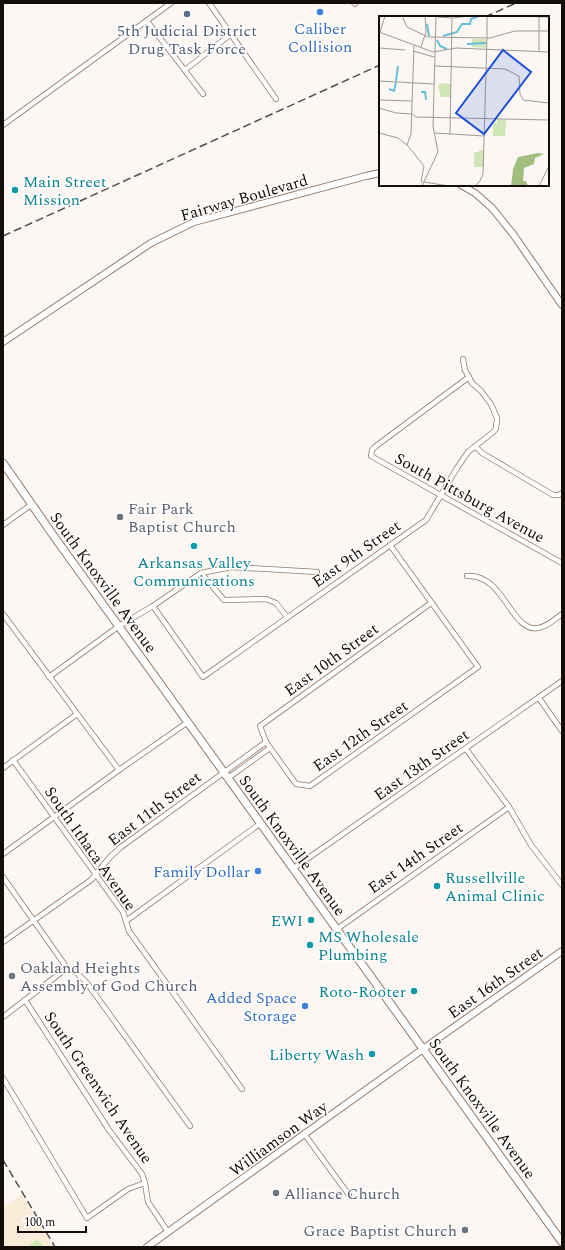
<svg xmlns="http://www.w3.org/2000/svg" width="565" height="1250" viewBox="0 0 565 1250" font-family="Spectral,serif">
	<rect width="100%" height="100%" fill="#fcf7f3"/>
	<!-- education -->
	<polygon fill="#f9ecd8" points="22,1194 53,1247 3,1247 3,1207"/>
	<!-- green -->
	<polygon fill="#d1e6b7" points="37,1239 44,1247 28,1247"/>
	<g fill="none" stroke-linecap="round" stroke-linejoin="round">
		<!-- minor casing -->
		<g stroke="#917a6b" stroke-width="6">
			<g id="minor">
				<polyline points="209,3 276,99"/>
				<polyline points="354,3 355,4"/>
				<polyline points="147,21 203,94"/>
				<polyline points="185,70 231,34"/>
				<polyline points="3,125 171,3"/>
				<polyline points="469,377 376,446 372,450 371,456 562,563"/>
				<polyline points="475,446 482,453 553,495 559,495 562,493"/>
				<polyline points="3,525 32,504"/>
				<polyline points="390,545 478,667 310,786 296,784 266,742 260,726 431,603"/>
				<polyline points="201,573 224,600 266,599 276,603 287,617"/>
				<path d="M467,576c37,-3 44,57 71,52 9,-1 17,-9 24,-14"/>
				<polyline points="153,606 203,677 426,520 457,468 468,452 492,433 496,429 497,418 491,404 481,391 472,383 465,370 463,359"/>
				<polyline points="3,614 119,770"/>
				<polyline points="49,677 119,626 153,606 201,573 231,567 317,572"/>
				<polyline points="539,698 562,731"/>
				<polyline points="466,749 509,807 531,845 562,885"/>
				<polyline points="13,760 123,912 129,931 242,1089"/>
				<polyline points="3,768 77,714"/>
				<polyline points="228,778 270,748"/>
				<polyline points="3,854 119,770 188,722"/>
				<polyline points="294,868 562,681"/>
				<polyline points="3,877 67,968 77,973 87,983 190,1126"/>
				<polyline points="126,921 261,823"/>
				<polyline points="337,929 509,807"/>
				<polyline points="3,942 91,880 110,857 121,847 266,742"/>
				<polyline points="25,1000 109,1130 142,1174 145,1183 148,1202 168,1232"/>
				<polyline points="3,1017 67,968"/>
				<polyline points="3,1078 87,1218 128,1189 145,1183"/>
				<polyline points="305,1135 349,1195"/>
			</g>
		</g>
		<!-- tertiary casing -->
		<g stroke="#917a6b" stroke-width="8">
			<g id="tertiary">
				<polyline points="461,185 475,193 492,208 513,234 562,305"/>
				<polyline points="3,342 151,243 194,222 366,176 380,173"/>
				<polyline points="147,1247 423,1049 562,951"/>
			</g>
		</g>
		<!-- secondary casing -->
		<g stroke="#917a6b" stroke-width="9">
			<polyline id="secondary" points="3,463 53,535 562,1242"/>
		</g>
		<!-- minor -->
		<use href="#minor" stroke="#fff" stroke-width="4.5"/>
		<!-- tertiary -->
		<use href="#tertiary" stroke="#fff" stroke-width="6"/>
		<!-- secondary -->
		<use href="#secondary" stroke="#fff" stroke-width="7"/>
		<!-- rail -->
		<g stroke="#564e49" stroke-width="1.5" stroke-dasharray="8 4" stroke-linecap="butt">
			<polyline points="485,17 516,3"/>
			<polyline points="3,236 380,65"/>
			<polyline points="3,1160 55,1247"/>
		</g>
	</g>
	<!-- markers -->
	<g fill="#3f7fe0" stroke="#fff" stroke-width="1.5">
		<circle cx="320" cy="12" r="4"/>
		<circle cx="258" cy="871" r="4"/>
		<circle cx="305" cy="1006" r="4"/>
	</g>
	<circle fill="#5c6f8a" stroke="#fff" stroke-width="1.5" cx="187" cy="14" r="4"/>
	<g fill="#0f9aa8" stroke="#fff" stroke-width="1.5">
		<circle cx="15" cy="190" r="4"/>
		<circle cx="194" cy="546" r="4"/>
		<circle cx="437" cy="886" r="4"/>
		<circle cx="311" cy="920" r="4"/>
		<circle cx="310" cy="945" r="4"/>
		<circle cx="414" cy="991" r="4"/>
		<circle cx="372" cy="1054" r="4"/>
	</g>
	<g fill="#6b7280" stroke="#fff" stroke-width="1.5">
		<circle cx="120" cy="517" r="4"/>
		<circle cx="12" cy="976" r="4"/>
		<circle cx="276" cy="1193" r="4"/>
		<circle cx="465" cy="1230" r="4"/>
	</g>
	<g text-anchor="middle" stroke-width="3" stroke-linejoin="round" paint-order="stroke">
		<!-- shop labels -->
		<g font-size="16" fill="#366cbe" stroke="#fff" text-anchor="end">
			<text x="320" y="34" text-anchor="middle">Caliber<tspan x="320" dy="18">Collision</tspan></text>
			<text x="250" y="877">Family Dollar</text>
			<text x="297" y="1003">Added Space<tspan x="297" dy="18">Storage</tspan></text>
		</g>
		<!-- service labels -->
		<g font-size="16" fill="#4e5e75" stroke="#fff">
			<text x="187" y="36">5th Judicial District<tspan x="187" dy="18">Drug Task Force</tspan></text>
		</g>
		<!-- culture labels -->
		<g font-size="16" fill="#0d838f" stroke="#fff" text-anchor="start">
			<text x="23" y="187">Main Street<tspan x="23" dy="18">Mission</tspan></text>
			<text x="194" y="568" text-anchor="middle">Arkansas Valley<tspan x="194" dy="18">Communications</tspan></text>
			<text x="445" y="883">Russellville<tspan x="445" dy="18">Animal Clinic</tspan></text>
			<text x="303" y="926" text-anchor="end">EWI</text>
			<text x="318" y="942">MS Wholesale<tspan x="318" dy="18">Plumbing</tspan></text>
			<text x="406" y="997" text-anchor="end">Roto-Rooter</text>
			<text x="364" y="1060" text-anchor="end">Liberty Wash</text>
		</g>
		<!-- street labels -->
		<g font-size="16" fill="#150d07" stroke="#fff">
			<text transform="translate(244 197) rotate(-16)" y="6">Fairway Boulevard</text>
			<text transform="translate(470 497) rotate(29)" y="6">South Pittsburg Avenue</text>
			<text transform="translate(356 553) rotate(-35)" y="6">East 9th Street</text>
			<text transform="translate(104 582) rotate(54)" y="6">South Knoxville Avenue</text>
			<text transform="translate(331 659) rotate(-36)" y="6">East 10th Street</text>
			<text transform="translate(360 735) rotate(-35)" y="6">East 12th Street</text>
			<text transform="translate(421 764) rotate(-35)" y="6">East 13th Street</text>
			<text transform="translate(154 808) rotate(-37)" y="6">East 11th Street</text>
			<text transform="translate(293 845) rotate(54)" y="6">South Knoxville Avenue</text>
			<text transform="translate(91 848) rotate(55)" y="6">South Ithaca Avenue</text>
			<text transform="translate(415 857) rotate(-35)" y="6">East 14th Street</text>
			<text transform="translate(495 982) rotate(-35)" y="6">East 16th Street</text>
			<text transform="translate(99 1087) rotate(56)" y="6">South Greenwich Avenue</text>
			<text transform="translate(483 1108) rotate(54)" y="6">South Knoxville Avenue</text>
			<text transform="translate(278 1138) rotate(-36)" y="6">Williamson Way</text>
		</g>
		<!-- worship labels -->
		<g font-size="16" fill="#5b616d" stroke="#fff" text-anchor="start">
			<text x="128" y="514">Fair Park<tspan x="128" dy="18">Baptist Church</tspan></text>
			<text x="20" y="973">Oakland Heights<tspan x="20" dy="18">Assembly of God Church</tspan></text>
			<text x="284" y="1199">Alliance Church</text>
			<text x="457" y="1236" text-anchor="end">Grace Baptist Church</text>
		</g>
	</g>
	<!-- overview -->
	<g transform="translate(379 16)">
		<rect width="170" height="170" fill="#fcf7f3"/>
		<path d="M93,23h14v9l-14,-1zM61,67l11,1v13h-10l-3,-11zM118,103l9,1 -1,16h-12v-13h4zM100,134h5v17h-10v-15h5z" fill="#d1e6b7"/>
		<path d="M159,137l6,1 -9,4 -1,6 -10,4 -1,13h3l2,5h-17l2,-17 5,-12z" fill="#a2be7e"/>
		<path fill="none" stroke="#67bed8" stroke-width="2" d="M48,8l2,12M88,8h3l1,-5 8,-3M64,20l14,-4 5,-8h5M58,24l3,6 7,3M88,28l19,-1M17,65l2,-15M10,73l5,2 2,-9M42,76h4l1,8"/>
		<path fill="none" stroke="#a09995" stroke-width="1" d="M23,0l5,11 21,10 62,1 25,-7h34M121,0l49,1M58,1l15,1M74,2l17,-2M0,16l54,20 23,-4 93,4M0,19l6,-19M108,22v-22M42,31l5,-15 -1,-16M0,32l26,2M34,35l21,6M160,35v-35M56,50l70,3 14,7 1,18 3,6 26,3M0,65l55,3M0,84l33,1M0,92l17,5 16,1 4,3 133,3M0,117l19,5 10,8 16,20 -3,15 2,1M56,117l49,3M71,119l2,-117M28,129l4,-11 3,-89M45,166l25,4M43,170l16,-34 -5,-26 3,-110M96,170l5,-5 3,-7 4,-136M160,170l10,-20"/>
		<path fill="#1d4ed8" fill-opacity="0.15" stroke="#1d4ed8" stroke-width="2" d="M124,34l28,22 -47,62 -28,-21z"/>
		<rect width="170" height="170" fill="none" stroke="#150d07" stroke-width="2"/>
	</g>
	<!-- border -->
	<rect width="565" height="1250" fill="none" stroke="#150d07" stroke-width="8"/>
	<!-- scale -->
	<path d="M18 1226v6h68v-6" fill="none" stroke="#150d07" stroke-width="2"/>
	<text x="24" y="1226" font-size="12" fill="#150d07" stroke="#ffffff" stroke-width="3" paint-order="stroke">100 m</text>
</svg>
